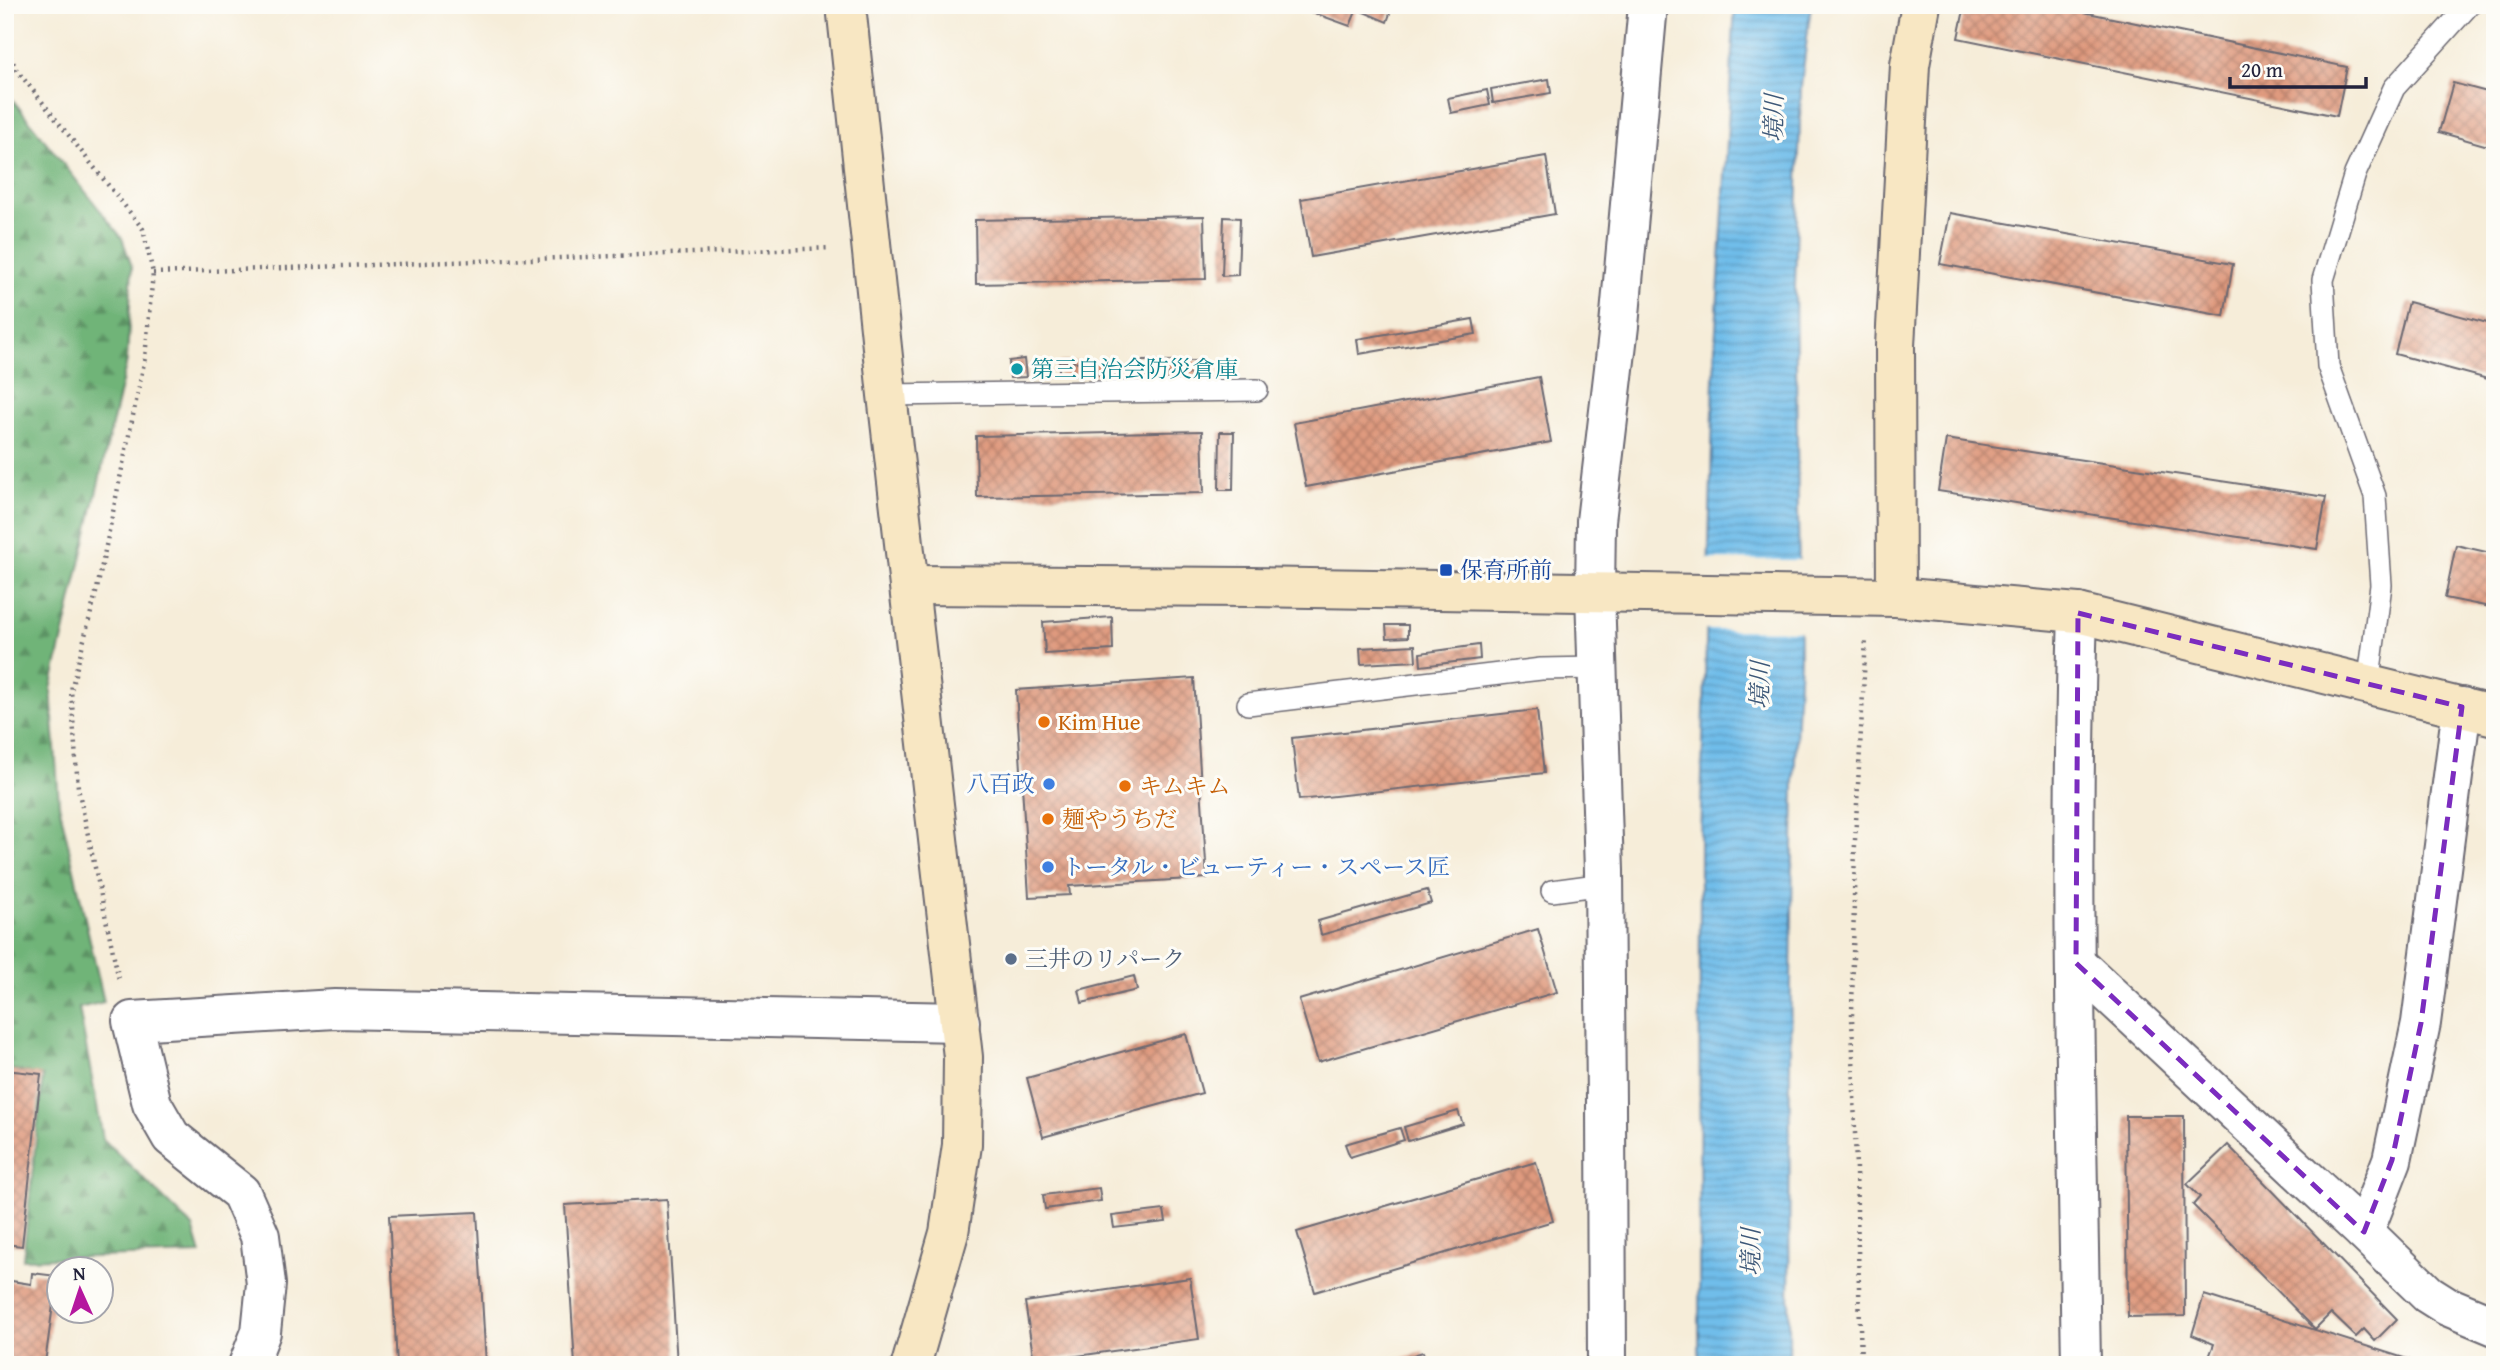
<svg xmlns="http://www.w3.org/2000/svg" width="2500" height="1370" viewBox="0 0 2500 1370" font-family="'Gentium Book Plus','Noto Serif JP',serif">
	<defs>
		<pattern id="forest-firs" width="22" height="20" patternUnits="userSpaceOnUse" patternTransform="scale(1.75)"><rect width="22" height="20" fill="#70b478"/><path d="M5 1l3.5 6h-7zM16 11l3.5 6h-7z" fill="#5c9264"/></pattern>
		<pattern id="water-rules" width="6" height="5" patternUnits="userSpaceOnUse" patternTransform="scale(1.75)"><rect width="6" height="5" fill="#70bdea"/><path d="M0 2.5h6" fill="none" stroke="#5c99bf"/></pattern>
		<pattern id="building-cross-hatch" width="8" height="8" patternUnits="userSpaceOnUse" patternTransform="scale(1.75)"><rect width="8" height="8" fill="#df9a7e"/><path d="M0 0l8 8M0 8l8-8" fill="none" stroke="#b47d68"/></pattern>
	</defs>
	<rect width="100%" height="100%" fill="#fdfcf7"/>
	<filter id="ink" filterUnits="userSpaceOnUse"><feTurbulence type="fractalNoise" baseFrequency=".0143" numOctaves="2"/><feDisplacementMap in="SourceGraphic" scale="14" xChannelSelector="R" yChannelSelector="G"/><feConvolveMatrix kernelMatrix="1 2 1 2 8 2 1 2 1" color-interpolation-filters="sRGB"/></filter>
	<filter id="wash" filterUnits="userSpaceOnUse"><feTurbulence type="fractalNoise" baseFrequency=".00686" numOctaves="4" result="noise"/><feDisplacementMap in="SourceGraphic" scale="28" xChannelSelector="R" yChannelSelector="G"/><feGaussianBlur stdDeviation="1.57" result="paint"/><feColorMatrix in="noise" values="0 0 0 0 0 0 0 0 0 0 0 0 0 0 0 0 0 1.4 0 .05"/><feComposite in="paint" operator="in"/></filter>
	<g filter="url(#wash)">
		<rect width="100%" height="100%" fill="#f6edd9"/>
		<!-- forest -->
		<polygon fill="url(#forest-firs)" stroke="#496b5a" stroke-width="2" points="5,90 122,238 132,267 127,360 51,689 59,804 104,1002 79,1008 103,1139 193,1227 201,1254 23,1259 43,1076 5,1068"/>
		<!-- water -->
		<polygon fill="url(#water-rules)" stroke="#497092" stroke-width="2" points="1735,5 1811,5 1801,87 1795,287 1800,659 1794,781 1790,1051 1789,1365 1699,1365 1700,840 1715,346"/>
		<!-- pier -->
		<polygon fill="#f6edd9" points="1705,559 1803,560 1804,631 1703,630"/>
		<g id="blocks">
			<!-- building -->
			<g fill="url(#building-cross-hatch)">
				<polygon points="1314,5 1393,5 1387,22 1357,9 1350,26 1311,12"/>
				<polygon points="1965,5 2050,5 2347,67 2337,116 1958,38"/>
				<polygon points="1549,79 1551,93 1493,103 1491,89"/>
				<polygon points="2453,83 2495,94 2495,148 2439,132"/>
				<polygon points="1487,90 1490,105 1451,113 1448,98"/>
				<polygon points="1546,156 1555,214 1311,257 1301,199"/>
				<polygon points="1950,213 2233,264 2224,316 1940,264"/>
				<polygon points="1204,216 1206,279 976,284 975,220"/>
				<polygon points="1224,217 1240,218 1238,275 1222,276"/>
				<polygon points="2408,302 2495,325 2495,381 2395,354"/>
				<polygon points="1473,319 1476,334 1359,354 1357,339"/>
				<polygon points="1024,359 1026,377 1010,378 1009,361"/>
				<polygon points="1116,361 1116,374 1059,375 1059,362"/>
				<polygon points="1139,361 1197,361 1197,374 1139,375"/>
				<polygon points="1539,377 1551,442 1306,487 1294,423"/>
				<polygon points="1202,431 1204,493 977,497 976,436"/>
				<polygon points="1220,432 1234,432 1233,490 1219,490"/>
				<polygon points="1946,439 2326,497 2317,549 1938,491"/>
				<polygon points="2456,545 2495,554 2495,608 2445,598"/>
				<polygon points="1112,617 1113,650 1045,654 1043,622"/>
				<polygon points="1386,625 1408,625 1408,637 1387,638"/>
				<polygon points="1415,645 1416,661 1361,664 1360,648"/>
				<polygon points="1479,645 1480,659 1421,666 1420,653"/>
				<polygon points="1194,678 1207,878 1069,886 1070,895 1029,897 1016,690"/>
				<polygon points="1537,710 1544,773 1299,800 1292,738"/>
				<polygon points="1427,890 1431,903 1321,935 1318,921"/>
				<polygon points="1538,929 1557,992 1318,1062 1299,1000"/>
				<polygon points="1134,976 1137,990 1082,1003 1079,990"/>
				<polygon points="1186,1034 1202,1093 1043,1137 1027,1078"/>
				<polygon points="5,1070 41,1074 22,1246 5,1244"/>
				<polygon points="1458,1111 1463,1124 1408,1141 1404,1127"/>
				<polygon points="2126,1116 2184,1116 2185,1316 2128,1317"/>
				<polygon points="1400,1128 1404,1140 1350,1157 1345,1144"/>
				<polygon points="2228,1145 2397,1319 2375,1341 2364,1329 2356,1337 2331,1313 2315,1329 2193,1205 2200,1197 2187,1184"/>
				<polygon points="1536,1162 1553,1221 1315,1292 1297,1232"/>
				<polygon points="1099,1188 1101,1201 1045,1209 1043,1195"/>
				<polygon points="667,1199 677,1365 575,1365 565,1205"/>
				<polygon points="1164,1210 1166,1222 1114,1228 1112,1216"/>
				<polygon points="477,1212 486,1365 397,1365 389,1216"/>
				<polygon points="32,1273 57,1276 45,1363 22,1361 22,1365 5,1365 5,1280 31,1284"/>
				<polygon points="1190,1278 1199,1339 1034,1362 1025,1302"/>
				<polygon points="2204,1295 2423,1364 2423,1365 2206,1365 2214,1344 2192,1335"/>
				<polygon points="1423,1352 1428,1365 1383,1365 1383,1364"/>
			</g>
		</g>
	</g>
	<g filter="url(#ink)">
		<use href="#blocks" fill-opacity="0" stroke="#6c6972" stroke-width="2"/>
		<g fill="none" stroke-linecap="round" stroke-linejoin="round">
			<!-- lane casing -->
			<g stroke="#6c6972" stroke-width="24">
				<g id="lane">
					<polyline points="887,395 1257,390"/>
					<polyline points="2368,686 2381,585 2375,496 2328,366 2323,280 2355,174 2394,88 2469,5"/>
					<polyline points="1248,704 1541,669 1597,668"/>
					<polyline points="1552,891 1604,884"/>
				</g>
			</g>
			<!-- street casing -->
			<g stroke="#6c6972" stroke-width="42">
				<g id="street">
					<path d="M2078,613c-8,250 -1,501 3,752"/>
					<polyline points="2076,963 2364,1232 2428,1294 2447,1306 2495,1326"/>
					<polyline points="2364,1232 2392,1160 2421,1023 2462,707"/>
					<polyline points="248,1365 261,1332 266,1284 260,1236 241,1193 171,1137 152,1104 132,1021 335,1009 960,1022"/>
					<polyline points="1607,1365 1606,1104 1604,871 1595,593 1596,521 1619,326 1648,5"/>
				</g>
			</g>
			<!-- secondary casing -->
			<g stroke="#6c6972" stroke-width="42">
				<g id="secondary">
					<polyline points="846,5 887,395 963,1057 962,1145 949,1233 911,1365"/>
					<polyline points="911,585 1251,587 1896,597 2078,613 2495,716"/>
					<polyline points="1896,597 1895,346 1910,65 1921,5"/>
				</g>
			</g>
			<!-- path -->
			<g stroke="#6c6972" stroke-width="4.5" stroke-dasharray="2 5" stroke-linecap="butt">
				<polyline points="5,43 16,69 143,229 153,273 145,358 97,589 71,690 78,788 119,980"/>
				<polyline points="153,273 830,248"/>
				<polyline points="1861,1365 1852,1016 1855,840 1866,638"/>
			</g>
			<!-- lane -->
			<use href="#lane" stroke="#fff" stroke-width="21"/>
			<!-- street -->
			<use href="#street" stroke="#fff" stroke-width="38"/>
			<!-- secondary -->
			<use href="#secondary" stroke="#f8e7c3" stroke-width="38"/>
		</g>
	</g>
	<!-- marked area -->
	<path fill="none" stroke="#7b2cbf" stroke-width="5" stroke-dasharray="14 9" stroke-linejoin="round" d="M2078,613l384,94 -41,316 -29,137 -28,72 -288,-269z"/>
	<!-- markers -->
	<circle fill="#0f9aa8" stroke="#fdfcf7" stroke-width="2.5" cx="1017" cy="369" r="7"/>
	<rect fill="#1a4fb4" stroke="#fdfcf7" stroke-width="2.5" x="1439" y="563" width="14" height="14" rx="3.5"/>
	<g fill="#e8710a" stroke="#fdfcf7" stroke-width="2.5">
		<circle cx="1044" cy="722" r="7"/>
		<circle cx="1125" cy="786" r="7"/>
		<circle cx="1048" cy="819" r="7"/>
	</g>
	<g fill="#3f7fe0" stroke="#fdfcf7" stroke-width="2.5">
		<circle cx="1049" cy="784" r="7"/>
		<circle cx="1048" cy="867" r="7"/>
	</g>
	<circle fill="#5c6f8a" stroke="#fdfcf7" stroke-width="2.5" cx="1011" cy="959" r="7"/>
	<g text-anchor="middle" stroke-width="6" stroke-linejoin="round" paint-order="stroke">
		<!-- culture labels -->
		<g font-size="23" fill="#0d838f" stroke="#fdfcf7" text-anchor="start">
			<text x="1031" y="377">第三自治会防災倉庫</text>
		</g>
		<!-- transit labels -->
		<g font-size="23" fill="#164399" stroke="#fdfcf7" text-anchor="start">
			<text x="1460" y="578">保育所前</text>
		</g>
		<!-- food labels -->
		<g font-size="23" fill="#c56008" stroke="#fdfcf7" text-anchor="start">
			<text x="1058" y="730">Kim Hue</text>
			<text x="1139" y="794">キムキム</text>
			<text x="1062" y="827">麺やうちだ</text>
		</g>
		<!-- shop labels -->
		<g font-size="23" fill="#366cbe" stroke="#fdfcf7" text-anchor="end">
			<text x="1035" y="792">八百政</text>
			<text x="1062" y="875" text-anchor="start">トータル・ビューティー・スペース匠</text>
		</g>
		<!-- service labels -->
		<g font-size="23" fill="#4e5e75" stroke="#fdfcf7" text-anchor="start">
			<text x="1025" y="967">三井のリパーク</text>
		</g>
		<!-- water labels -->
		<g font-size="24" font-style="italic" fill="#3d5878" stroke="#fdfcf7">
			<text transform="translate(1774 118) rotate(-89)" y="8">境川</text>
			<text transform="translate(1760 685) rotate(-89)" y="8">境川</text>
			<text transform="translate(1751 1252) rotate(-90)" y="8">境川</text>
		</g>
	</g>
	<!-- margin -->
	<rect width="2500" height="1370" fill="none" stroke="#fdfcf7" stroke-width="28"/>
	<!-- north arrow -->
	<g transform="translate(80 1290) rotate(357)"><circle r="33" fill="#fdfcf7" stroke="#a5a5ac" stroke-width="2"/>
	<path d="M0-5L12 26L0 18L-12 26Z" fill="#b5179e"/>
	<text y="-10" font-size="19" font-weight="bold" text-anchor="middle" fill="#22223b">N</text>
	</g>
	<!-- scale -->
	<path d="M2230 77v10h136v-10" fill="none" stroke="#22223b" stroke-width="3.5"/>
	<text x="2241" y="77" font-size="21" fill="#22223b" stroke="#fdfcf7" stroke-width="5" paint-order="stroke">20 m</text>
</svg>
